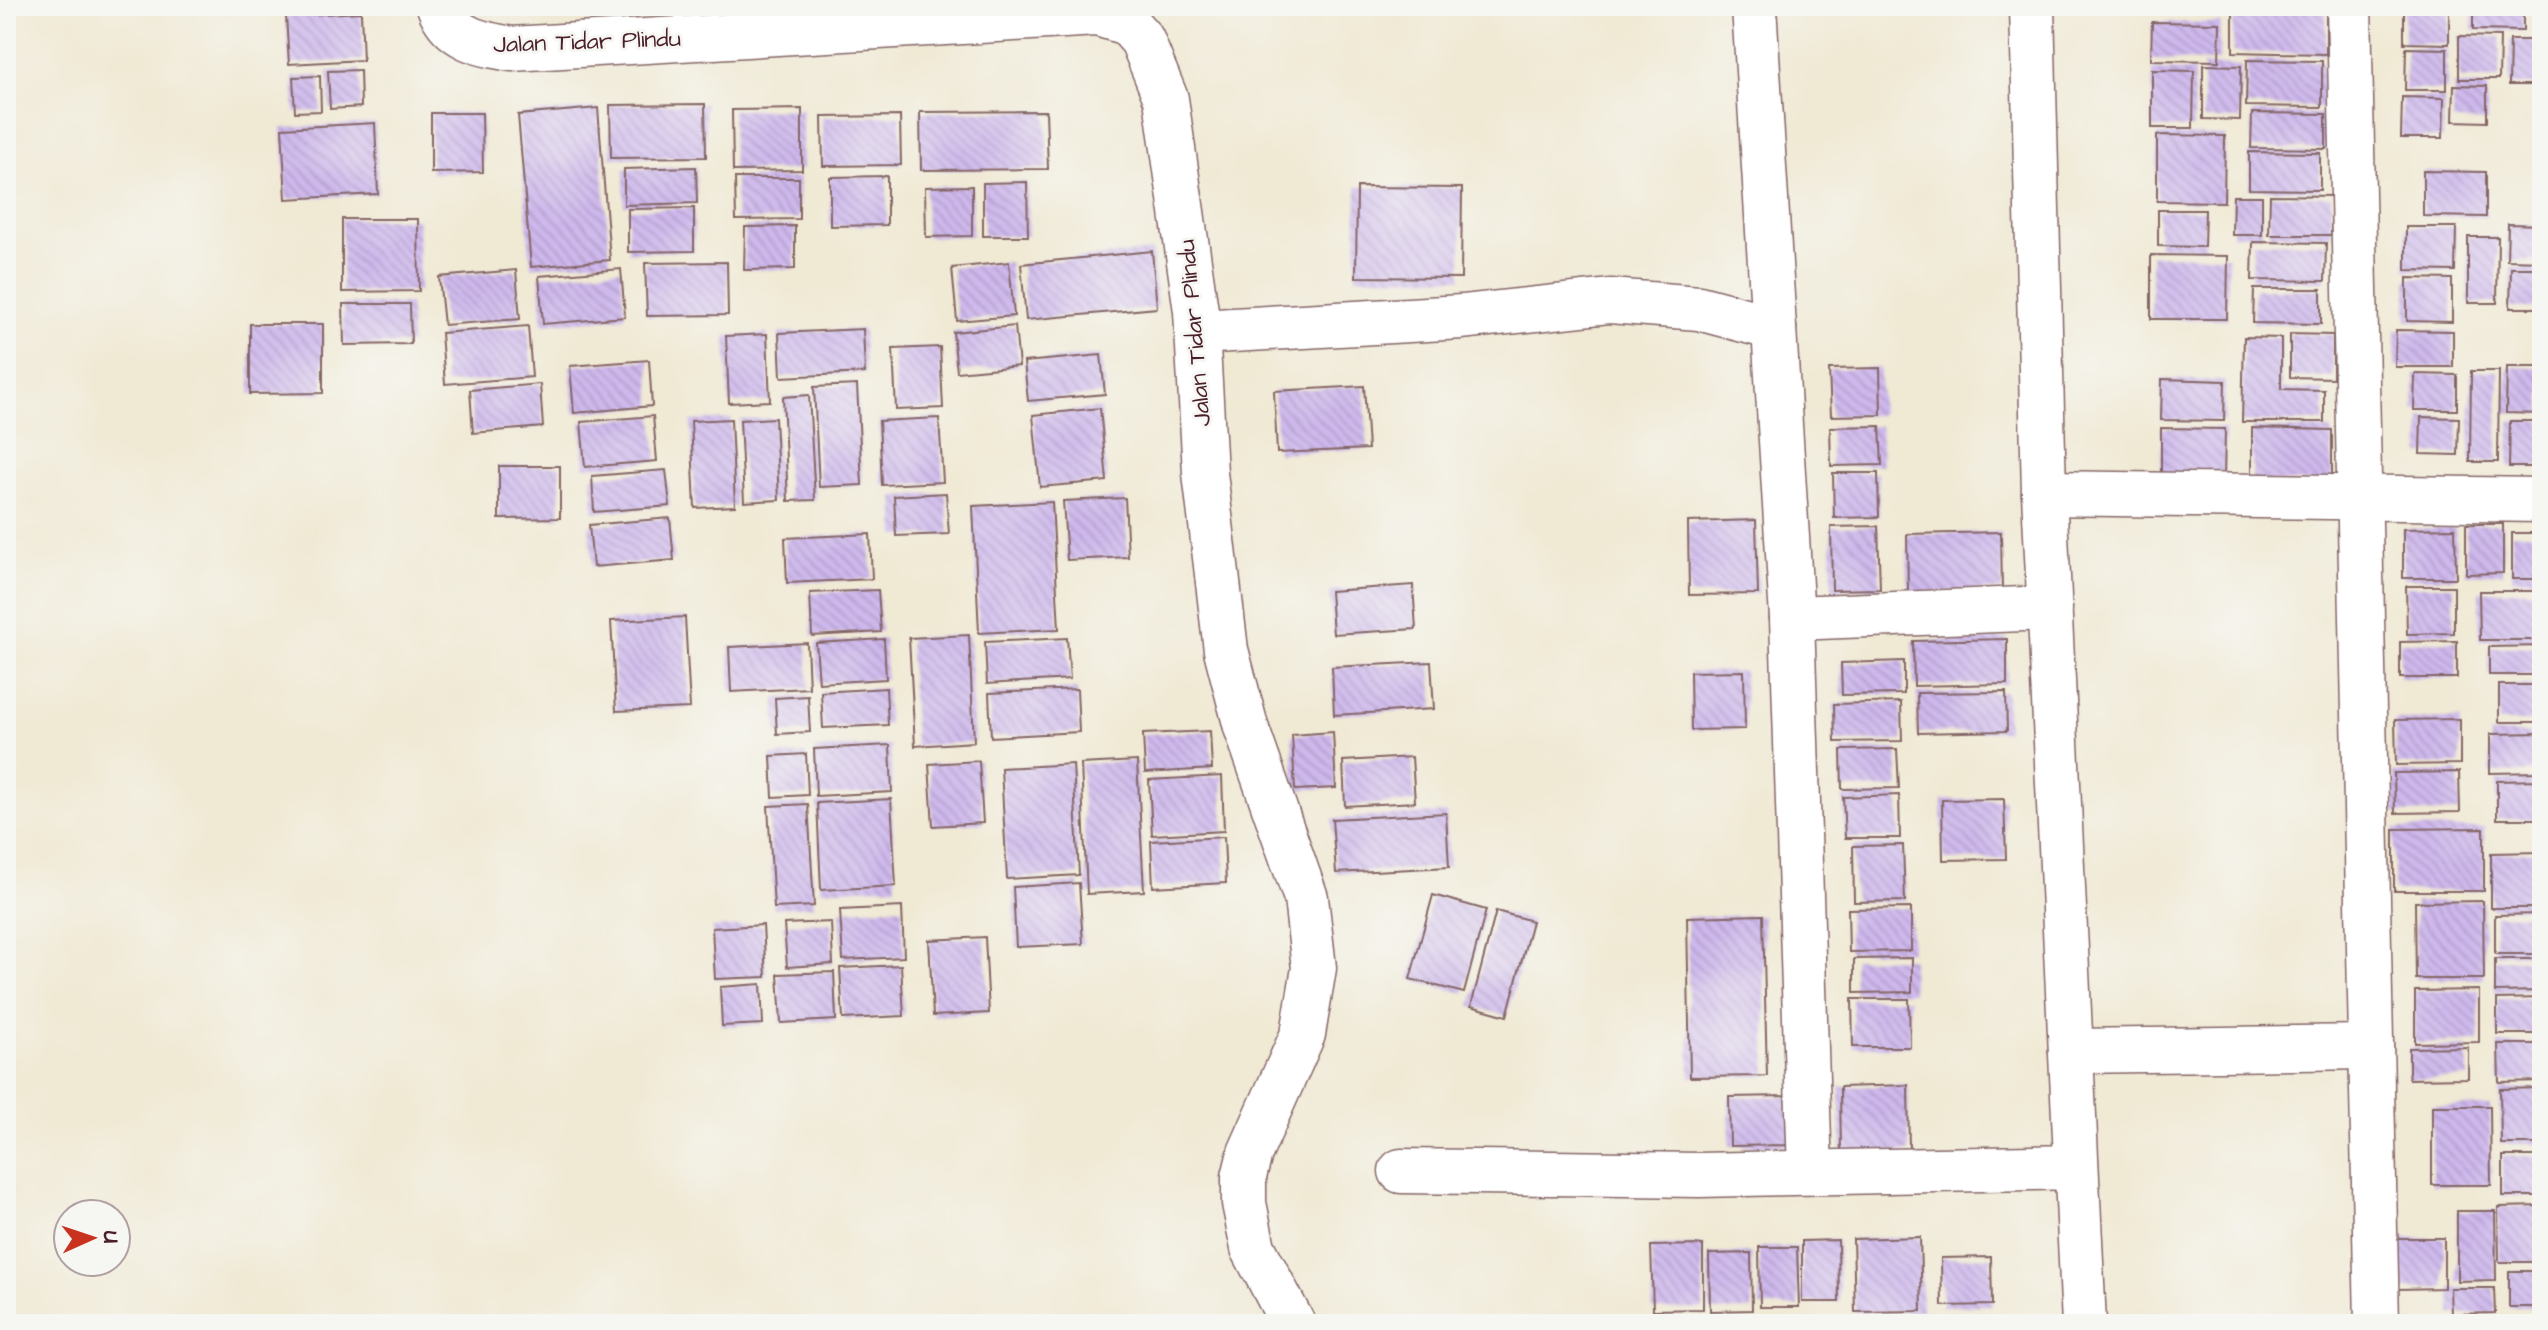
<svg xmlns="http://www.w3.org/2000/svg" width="2548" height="1330" viewBox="0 0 2548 1330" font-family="'Architects Daughter',sans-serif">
	<defs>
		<pattern id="building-back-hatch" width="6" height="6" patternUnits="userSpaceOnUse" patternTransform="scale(2)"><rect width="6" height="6" fill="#ceb8ec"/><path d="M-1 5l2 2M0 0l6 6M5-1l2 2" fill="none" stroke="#b29ecb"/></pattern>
	</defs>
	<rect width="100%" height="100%" fill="#f6f6f2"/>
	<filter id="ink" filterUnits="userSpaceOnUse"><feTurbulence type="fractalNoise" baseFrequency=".0125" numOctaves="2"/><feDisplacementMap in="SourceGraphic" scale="16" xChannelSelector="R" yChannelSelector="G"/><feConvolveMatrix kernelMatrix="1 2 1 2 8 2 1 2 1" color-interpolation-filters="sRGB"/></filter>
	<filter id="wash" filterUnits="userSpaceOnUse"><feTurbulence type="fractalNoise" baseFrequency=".006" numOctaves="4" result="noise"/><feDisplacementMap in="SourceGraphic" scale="32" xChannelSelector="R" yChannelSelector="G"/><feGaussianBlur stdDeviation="1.8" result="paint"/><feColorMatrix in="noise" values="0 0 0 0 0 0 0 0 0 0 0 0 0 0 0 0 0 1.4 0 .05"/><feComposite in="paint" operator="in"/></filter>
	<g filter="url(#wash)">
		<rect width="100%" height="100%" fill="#f0e9d4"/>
		<g id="blocks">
			<!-- building -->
			<g fill="url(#building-back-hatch)">
				<polygon points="2233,6 2326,6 2326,54 2233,52"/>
				<polygon points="2404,6 2449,6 2449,44 2404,43"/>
				<polygon points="2473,6 2523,6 2523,31 2473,30"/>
				<polygon points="361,12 363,60 289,64 286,16"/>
				<polygon points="2152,22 2220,23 2219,61 2151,60"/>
				<polygon points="2459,36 2500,37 2499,79 2459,79"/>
				<polygon points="2510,40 2542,40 2542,85 2509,85"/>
				<polygon points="2406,48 2447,49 2447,90 2405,90"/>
				<polygon points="2247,60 2322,61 2322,107 2246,106"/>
				<polygon points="2203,65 2241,66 2240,120 2203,119"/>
				<polygon points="360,70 361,107 330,109 328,71"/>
				<polygon points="2152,70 2194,71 2193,128 2152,128"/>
				<polygon points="320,76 321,111 295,112 293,77"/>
				<polygon points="2454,85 2487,86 2487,122 2453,121"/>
				<polygon points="2402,97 2444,98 2443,138 2401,138"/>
				<polygon points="705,104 706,157 611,158 610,105"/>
				<polygon points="598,108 610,260 531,267 518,115"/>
				<polygon points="802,109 802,170 733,171 732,110"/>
				<polygon points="1046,111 1048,169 921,170 920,112"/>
				<polygon points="431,113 482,113 483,172 431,173"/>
				<polygon points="2252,113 2326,114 2326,149 2251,148"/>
				<polygon points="900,116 901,165 823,166 822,117"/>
				<polygon points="375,123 378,194 286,199 282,128"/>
				<polygon points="2157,135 2225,136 2224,202 2157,201"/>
				<polygon points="2249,152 2320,153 2320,190 2249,189"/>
				<polygon points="696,167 697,203 624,205 624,169"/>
				<polygon points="2423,171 2486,172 2486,217 2423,216"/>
				<polygon points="887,176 887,225 830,226 830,177"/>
				<polygon points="735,178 799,178 799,219 736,220"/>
				<polygon points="1027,182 1028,236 983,236 983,183"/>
				<polygon points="972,186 972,236 926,237 925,187"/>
				<polygon points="1357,187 1462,188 1461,278 1356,277"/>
				<polygon points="2270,195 2331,196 2331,235 2269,235"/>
				<polygon points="2233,196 2262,196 2262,235 2232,235"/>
				<polygon points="694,208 694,251 628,252 628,209"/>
				<polygon points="2158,210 2205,210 2204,247 2158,246"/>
				<polygon points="342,219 418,219 419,291 342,292"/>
				<polygon points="2508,224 2542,225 2542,261 2507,260"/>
				<polygon points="795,226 795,269 744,270 745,227"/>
				<polygon points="2406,227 2456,227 2455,271 2406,270"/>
				<polygon points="2468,237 2498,237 2497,303 2468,303"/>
				<polygon points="2253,242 2326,243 2325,281 2252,280"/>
				<polygon points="1152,251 1157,308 1026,320 1021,264"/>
				<polygon points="2151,255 2228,256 2227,319 2151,319"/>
				<polygon points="727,262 728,315 647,316 645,263"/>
				<polygon points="1009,262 1014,316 957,321 952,268"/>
				<polygon points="2511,268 2542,268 2542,308 2510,308"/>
				<polygon points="621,269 625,317 543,324 539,276"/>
				<polygon points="516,270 520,319 444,325 439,277"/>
				<polygon points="2407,278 2452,279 2452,322 2407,321"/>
				<polygon points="2254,289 2321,289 2321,324 2253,323"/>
				<polygon points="343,304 410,304 411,344 344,345"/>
				<polygon points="250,324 323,324 323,393 250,394"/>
				<polygon points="528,326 532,377 445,384 441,333"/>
				<polygon points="1015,326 1019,366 957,372 953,332"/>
				<polygon points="863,329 865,373 781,377 779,333"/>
				<polygon points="2396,330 2453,331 2453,367 2395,367"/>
				<polygon points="767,334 770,401 729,403 726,336"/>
				<polygon points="2290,334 2333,335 2333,378 2290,377"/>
				<polygon points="2244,337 2281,338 2281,389 2324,390 2324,422 2242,422"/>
				<polygon points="940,347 943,408 896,410 893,349"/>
				<polygon points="1101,355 1105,394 1028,401 1024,362"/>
				<polygon points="649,360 652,406 574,413 570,366"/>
				<polygon points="2507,367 2542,367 2542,414 2506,413"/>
				<polygon points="1880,368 1881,415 1831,416 1829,369"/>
				<polygon points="2471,371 2499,371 2498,462 2470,462"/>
				<polygon points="2415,374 2457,375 2457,410 2414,410"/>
				<polygon points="2162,379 2225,381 2224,421 2161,420"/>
				<polygon points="540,384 543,427 473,433 470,390"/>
				<polygon points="857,385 862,485 819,487 814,387"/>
				<polygon points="1364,386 1368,449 1277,453 1274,391"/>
				<polygon points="809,395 815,500 788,501 783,397"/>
				<polygon points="1100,408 1107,481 1040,487 1033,415"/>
				<polygon points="653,416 657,461 585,467 581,422"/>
				<polygon points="2421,417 2459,418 2458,455 2420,454"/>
				<polygon points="775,418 779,500 744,502 740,420"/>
				<polygon points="939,418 943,482 882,485 879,421"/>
				<polygon points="731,419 735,506 695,508 691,421"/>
				<polygon points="2510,421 2542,421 2542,467 2509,467"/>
				<polygon points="1880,426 1882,465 1831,466 1830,427"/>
				<polygon points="2161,428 2225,429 2224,480 2161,479"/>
				<polygon points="2252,428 2332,430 2332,482 2252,482"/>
				<polygon points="499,466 560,466 560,518 499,519"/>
				<polygon points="666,470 670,506 594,512 592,476"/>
				<polygon points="1833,473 1878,473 1879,517 1834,518"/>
				<polygon points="946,493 949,534 896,536 894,496"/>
				<polygon points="1125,498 1128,557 1067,560 1063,501"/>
				<polygon points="1052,502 1059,629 979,633 973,506"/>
				<polygon points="670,518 674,560 593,567 589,525"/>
				<polygon points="1756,520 1758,594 1689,595 1688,522"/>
				<polygon points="2466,524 2503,524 2503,573 2466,574"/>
				<polygon points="1878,526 1880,589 1832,590 1831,527"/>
				<polygon points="2455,528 2456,578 2403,578 2403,529"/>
				<polygon points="2001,532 2002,590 1908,592 1907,534"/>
				<rect x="2512" y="533" width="30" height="46"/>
				<polygon points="870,534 872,579 787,583 785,538"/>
				<polygon points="1413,585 1416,629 1333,634 1330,591"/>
				<polygon points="2406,586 2454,586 2454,633 2407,634"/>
				<polygon points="878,590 881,632 812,636 810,593"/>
				<polygon points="2479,591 2542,591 2542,640 2480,640"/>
				<polygon points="685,617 690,708 616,711 611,621"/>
				<polygon points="969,635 974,742 915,746 909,638"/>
				<polygon points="1067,638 1070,679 987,684 985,642"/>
				<polygon points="884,639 886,679 819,683 816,643"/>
				<polygon points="2007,639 2007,684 1914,686 1913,641"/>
				<polygon points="2457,641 2457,678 2400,678 2400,642"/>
				<polygon points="807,643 809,688 731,692 729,647"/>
				<polygon points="2542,646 2542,675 2489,675 2489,647"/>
				<polygon points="1904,661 1904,694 1842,695 1841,663"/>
				<polygon points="1431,662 1434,709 1334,715 1332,667"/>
				<polygon points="1744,671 1745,729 1691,730 1690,672"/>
				<rect x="2499" y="685" width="43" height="37"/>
				<polygon points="886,688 888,725 823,728 821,692"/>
				<polygon points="1077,689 1079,732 991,737 989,693"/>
				<polygon points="2006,692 2007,731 1918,733 1917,693"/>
				<polygon points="808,696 810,732 777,734 775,698"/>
				<polygon points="1901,702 1902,741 1835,742 1834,704"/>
				<polygon points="2460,719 2460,764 2396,765 2395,720"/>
				<polygon points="1210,731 1212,769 1145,773 1143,734"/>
				<polygon points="1333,732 1336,788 1295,790 1292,735"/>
				<polygon points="2542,733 2542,772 2490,773 2490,734"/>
				<polygon points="890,745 892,792 816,796 814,749"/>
				<polygon points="1897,749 1899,788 1842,789 1841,750"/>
				<polygon points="806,754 808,795 773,797 771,756"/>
				<polygon points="1412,757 1415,802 1345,806 1343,761"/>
				<polygon points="979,761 983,823 933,826 929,764"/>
				<polygon points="1137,761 1144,891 1087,894 1081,764"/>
				<polygon points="1073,764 1079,875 1007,879 1001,768"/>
				<polygon points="2459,772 2460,812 2395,813 2394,773"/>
				<polygon points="1222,776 1224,831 1152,835 1149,780"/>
				<polygon points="2542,780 2542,819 2497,819 2497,781"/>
				<polygon points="1899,795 1900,838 1845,838 1843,797"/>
				<polygon points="891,799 896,886 821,890 817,803"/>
				<polygon points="2004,799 2006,859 1943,860 1942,800"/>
				<polygon points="808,804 814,906 774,908 768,806"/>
				<polygon points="1446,813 1449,867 1336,873 1332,819"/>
				<polygon points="2484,828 2484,891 2394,891 2394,829"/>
				<polygon points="1224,837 1226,883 1153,887 1151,841"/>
				<polygon points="1903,845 1905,901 1854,902 1853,846"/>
				<polygon points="2542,852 2542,908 2491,908 2491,853"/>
				<polygon points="1079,883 1083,944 1016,947 1013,887"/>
				<polygon points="1433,895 1486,910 1464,993 1410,979"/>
				<polygon points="2483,901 2484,979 2416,979 2415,902"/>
				<polygon points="902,907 904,957 843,960 840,910"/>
				<polygon points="1911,908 1911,951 1849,952 1848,909"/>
				<polygon points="1496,911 1532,921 1507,1016 1471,1006"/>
				<polygon points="2542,914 2542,954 2495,954 2495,915"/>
				<polygon points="1763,915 1767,1076 1690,1077 1687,917"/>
				<polygon points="831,922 833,964 787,967 784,924"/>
				<polygon points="763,925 766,977 715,979 712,928"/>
				<polygon points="985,937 989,1013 933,1016 929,940"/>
				<polygon points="1912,958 1912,992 1854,993 1854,959"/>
				<polygon points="2495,959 2542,959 2542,991 2495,992"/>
				<polygon points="901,965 904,1016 843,1019 840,968"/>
				<polygon points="834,972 836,1020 781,1023 778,974"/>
				<polygon points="761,984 763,1024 722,1026 720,987"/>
				<polygon points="2479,990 2479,1042 2415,1043 2415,991"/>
				<polygon points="2542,998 2542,1034 2497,1034 2497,999"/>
				<polygon points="1852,999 1909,999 1910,1047 1853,1047"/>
				<polygon points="2498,1044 2542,1044 2542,1081 2499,1082"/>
				<polygon points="2468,1047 2468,1078 2409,1079 2409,1048"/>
				<polygon points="1908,1085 1909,1152 1841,1153 1840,1087"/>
				<polygon points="2542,1088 2542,1144 2501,1144 2500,1089"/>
				<polygon points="1797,1096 1797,1145 1730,1146 1729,1097"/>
				<polygon points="2432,1106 2490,1106 2491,1185 2432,1185"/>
				<rect x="2503" y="1156" width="39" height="40"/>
				<polygon points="2542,1206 2542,1262 2499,1262 2498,1207"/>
				<polygon points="2457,1211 2495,1211 2496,1280 2457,1281"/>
				<polygon points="1920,1237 1922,1311 1855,1312 1853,1239"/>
				<polygon points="2397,1238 2444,1238 2444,1288 2398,1289"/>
				<polygon points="1838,1240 1839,1302 1802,1302 1802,1241"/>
				<polygon points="1703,1245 1703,1309 1653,1310 1651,1246"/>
				<polygon points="1759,1247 1797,1247 1799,1307 1760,1307"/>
				<polygon points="1751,1253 1752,1310 1710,1311 1709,1254"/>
				<polygon points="1991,1257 1992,1305 1942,1306 1941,1258"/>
				<rect x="2509" y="1271" width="33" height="36"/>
				<polygon points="2450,1288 2494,1288 2495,1313 2451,1314"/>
			</g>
		</g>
	</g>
	<g filter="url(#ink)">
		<use href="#blocks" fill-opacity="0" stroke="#846666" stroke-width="2"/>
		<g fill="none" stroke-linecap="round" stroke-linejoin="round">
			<!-- minor casing -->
			<g stroke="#846666" stroke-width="47">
				<g id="minor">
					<path d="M439,6c12,33 42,38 73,43l585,-35 30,9 15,17 24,59 30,212 9,162 21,177 20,77 60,171 8,70 -11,66 -53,119 -6,24v26l9,45 40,76"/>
					<polyline points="1754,6 1792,618 1810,1172"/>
					<polyline points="2032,6 2044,493 2084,1324"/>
					<polyline points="2349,6 2377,1324"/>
					<polyline points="1197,332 1462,317 1610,301 1699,308 1774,328"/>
					<polyline points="2044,493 2542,500"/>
					<polyline points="1792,618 2050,608"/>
					<polyline points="2071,1051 2371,1047"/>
					<polyline points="1401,1171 1699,1175 2076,1167"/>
				</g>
			</g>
			<!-- minor -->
			<use href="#minor" stroke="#fff" stroke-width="44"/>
		</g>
	</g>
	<g text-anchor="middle" stroke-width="6" stroke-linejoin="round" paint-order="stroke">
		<!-- street labels -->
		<g font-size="24" fill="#4a1f2b" stroke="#f6f6f2">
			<text transform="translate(587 41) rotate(-2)" y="8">Jalan Tidar Plindu</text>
			<text transform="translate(1194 333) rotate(-95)" y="8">Jalan Tidar Plindu</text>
		</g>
	</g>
	<!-- margin -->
	<rect width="2548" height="1330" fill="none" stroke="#f6f6f2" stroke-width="32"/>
	<!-- north arrow -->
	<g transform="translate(92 1238) rotate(87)"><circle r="38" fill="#f6f6f2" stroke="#b1a0a2" stroke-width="2"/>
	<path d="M0-6L14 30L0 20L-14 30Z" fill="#c8321e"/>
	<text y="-12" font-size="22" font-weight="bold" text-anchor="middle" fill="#4a1f2b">U</text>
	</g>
</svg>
